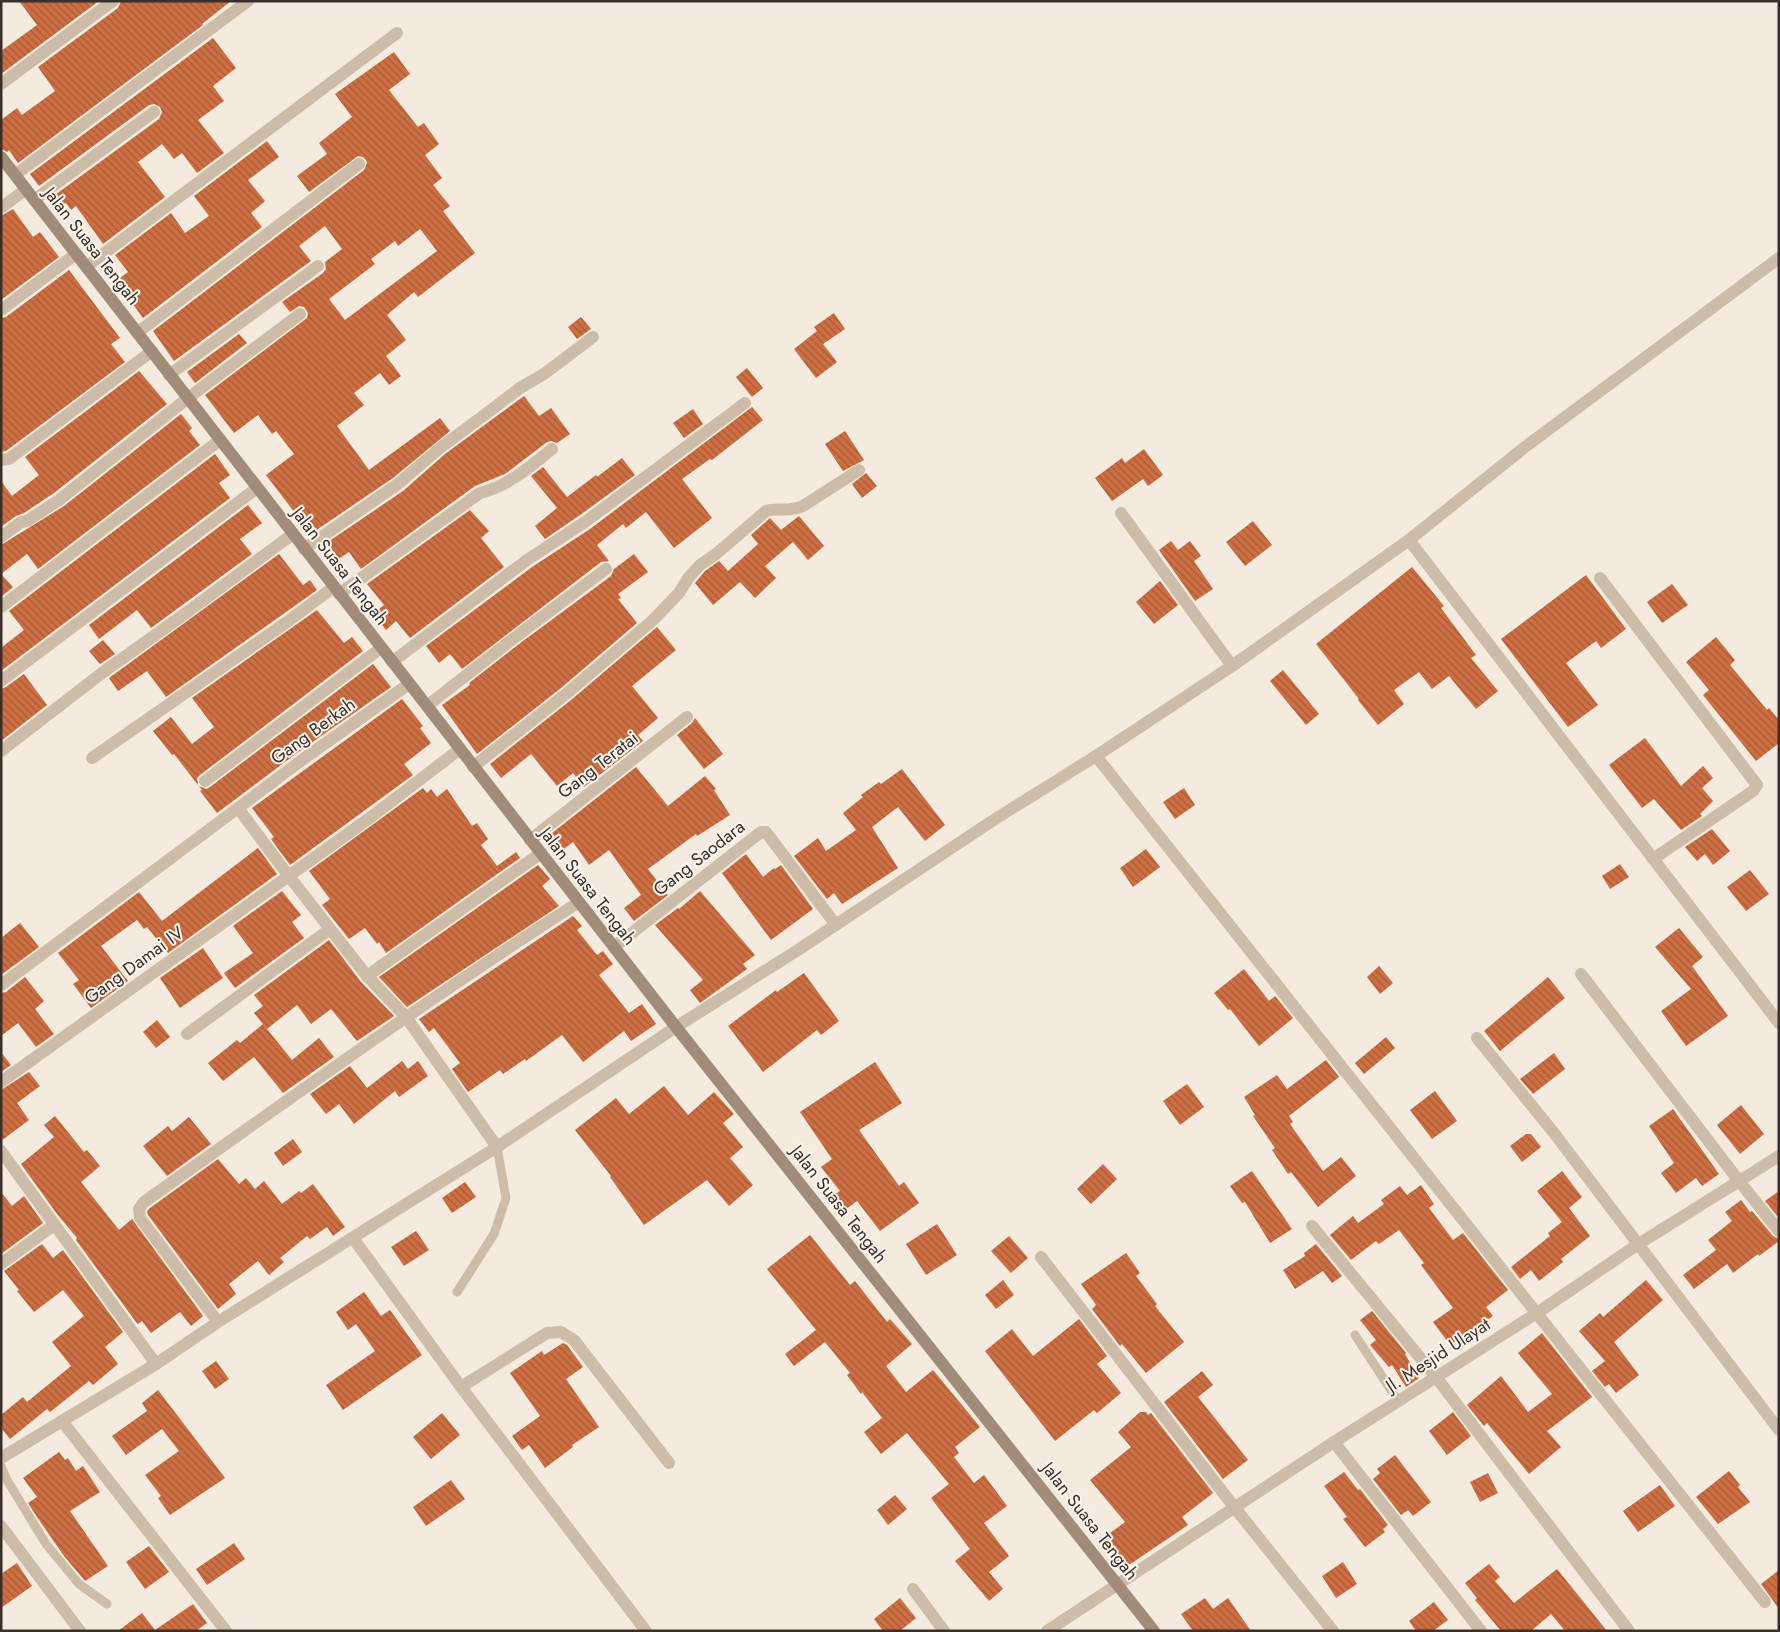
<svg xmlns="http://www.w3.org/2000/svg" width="1780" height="1632" viewBox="0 0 1780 1632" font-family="Jost,sans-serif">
	<defs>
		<pattern id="building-back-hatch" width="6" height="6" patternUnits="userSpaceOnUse" patternTransform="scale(1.25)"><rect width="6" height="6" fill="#cd6e43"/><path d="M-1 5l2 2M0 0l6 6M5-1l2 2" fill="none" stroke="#a75b38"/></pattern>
	</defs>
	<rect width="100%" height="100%" fill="#f4ebde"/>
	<!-- building -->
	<g fill="url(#building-back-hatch)" fill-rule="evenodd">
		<polygon points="19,1 99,1 1,74 1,51 37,25"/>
		<polygon points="121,1 231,1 202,24 203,25 18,163 9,150 7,152 1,149 1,120 17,108 22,115 55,91 38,67 118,8"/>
		<polygon points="213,38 236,68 213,86 224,101 198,120 224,153 197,173 182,153 174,159 162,144 138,162 165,197 103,244 76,206 71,210 66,203 56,210 48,200 159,119 162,112 160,107 154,104 149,105 39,186 30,174"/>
		<path d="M394,52l16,22 -21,16 29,37 6,-4 15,21 -14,11 17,23 -9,7 17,21 -7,5 32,42 -57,44 -4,-5 -27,23 19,25 -20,16 15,20 -12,9 -9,-12 -26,20 10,12 -27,21 32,44 71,-52 10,13 -57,47 -78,53 -13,-17 -4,3 -32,-42 28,-21 -18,-23 -4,3 -14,-19 -24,18 -29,-38 102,-77 1,-5 -4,-6 -5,-1 -9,6 -8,-10 41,-29 3,-4 -1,-7 17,-13 -17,-23 -26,20 12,15 -137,100 -21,-30 211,-161 3,-7 -1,-3 -3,-3 -5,-1 -49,36 -12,-16 30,-22 -8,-11 33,-26 -17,-23zM420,229l17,22 -92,69 -16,-21 46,-35 -4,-5 24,-18 3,5z"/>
		<polygon points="267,141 279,157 248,180 265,201 251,213 262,227 143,318 116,281 128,272 115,255 171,213 185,233 209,216 194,196"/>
		<polygon points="13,209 33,237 40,232 59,257 1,300 1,216"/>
		<polygon points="69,270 120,338 111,344 125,362 6,451 1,452 1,318 6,317"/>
		<polygon points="834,313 845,329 823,344 837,362 816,378 794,349 817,331 814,327"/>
		<polygon points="581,317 591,329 577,339 568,327"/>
		<polygon points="239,334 247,343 195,383 187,372"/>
		<polygon points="747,368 763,388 752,397 736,377"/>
		<polygon points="139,371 167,404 54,493 24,513 16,516 1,527 1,481 12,496 39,475 25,457"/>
		<polygon points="524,396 539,416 551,408 570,434 557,443 551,441 547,442 505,474 475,486 361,569 349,552 337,560 325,544 403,491 445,454"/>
		<polygon points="752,407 763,420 712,460 710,459 682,479 712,518 674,548 646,512 626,528 623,524 597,545 609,561 601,562 462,669 450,654 439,663 426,646 532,567 590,529"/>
		<polygon points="693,409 703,424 684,438 673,423"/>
		<polygon points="181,414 192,428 189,431 200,445 38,569 27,554 1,574 13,587 1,597 1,545 64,506"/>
		<polygon points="845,431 864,460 843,471 825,444"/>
		<polygon points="1144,449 1163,475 1148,486 1143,479 1112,501 1095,478 1122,458 1125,463"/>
		<polygon points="215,454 230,475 219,483 230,498 1,671 1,646 2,647 24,630 9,611"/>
		<polygon points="622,458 635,475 580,515 545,539 535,526 557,508 531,476 543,467 567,497 596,475 597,477"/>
		<polygon points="866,473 877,486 862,498 852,484"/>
		<polygon points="248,505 262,523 240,539 252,554 151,628 137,610 99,639 89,625"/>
		<polygon points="470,510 489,531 481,538 504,567 410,638 396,621 386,630 373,614 384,605 367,584"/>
		<polygon points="799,516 824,546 808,560 793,542 765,566 776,578 755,598 740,582 713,605 695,583 705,571 719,561 728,571 758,544 751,535 770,518 781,530"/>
		<polygon points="1253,521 1272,545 1245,566 1226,542"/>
		<polygon points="1171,541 1178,550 1190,541 1201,556 1194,561 1213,589 1195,601 1159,550"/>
		<polygon points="279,554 303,585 310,580 317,590 166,697 147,671 118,691 109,678"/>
		<polygon points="634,554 648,572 618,594 621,598 618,599 637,623 561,688 477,754 442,705 470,685 469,683 519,644 611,576 614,569"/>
		<polygon points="1412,567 1444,606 1441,608 1476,655 1471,658 1498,691 1476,709 1449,676 1432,689 1419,672 1394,690 1404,704 1378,725 1358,700 1359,699 1316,644"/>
		<polygon points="1586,575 1626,629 1601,648 1596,641 1566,663 1598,705 1568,727 1501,639"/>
		<polygon points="1160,581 1178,605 1154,624 1136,602"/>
		<polygon points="1672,584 1688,605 1662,623 1647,602"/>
		<polygon points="317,610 344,643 352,637 363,651 200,775 197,778 198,785 174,754 172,755 153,731 171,717 192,744 214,727 192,698"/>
		<polygon points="657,627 676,650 632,686 658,718 638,735 643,741 584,787 573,773 557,786 531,754 501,778 490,764 571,700"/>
		<polygon points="1716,637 1735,660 1730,665 1767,710 1769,708 1779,720 1779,743 1756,761 1703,695 1709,690 1686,662"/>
		<polygon points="103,640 115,654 100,664 89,651"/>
		<polygon points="373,664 391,687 297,753 217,813 200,791 202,790 199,786 206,789 210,787"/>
		<polygon points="1283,670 1319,714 1306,725 1270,681"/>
		<polygon points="24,674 47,705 1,741 1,689 6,687"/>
		<polygon points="402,699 423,726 420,728 431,743 404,764 413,775 290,865 271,839 274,837 252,808"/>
		<polygon points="695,718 723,754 704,769 677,735 692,723"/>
		<polygon points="1645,738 1681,786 1703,766 1713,778 1702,788 1713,801 1700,814 1702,816 1681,830 1654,799 1642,808 1609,765"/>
		<polygon points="636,767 668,806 705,776 716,789 714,790 730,815 697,836 696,834 648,869 668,895 634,921 624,908 641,895 609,850 589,865 573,842 560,852 547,837"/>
		<polygon points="902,769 945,825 925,841 898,807 872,827 898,868 842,904 834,893 827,899 794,856 818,838 826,851 856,830 843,813 863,797 861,795 879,782 881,784"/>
		<polygon points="423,788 427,793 431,789 437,797 447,789 472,826 477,823 488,839 481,845 497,866 516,852 520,858 386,953 379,942 377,944 365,928 349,939 322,905 330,899 309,871"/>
		<polygon points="1184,788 1195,805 1175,819 1163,802"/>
		<polygon points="1712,829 1730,851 1713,865 1705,854 1697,861 1685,847"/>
		<polygon points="258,848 277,874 168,953 147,927 144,929 137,920 101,946 128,981 91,1008 73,984 79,980 58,953 139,892 162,921"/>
		<polygon points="1146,849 1160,867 1133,887 1120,868"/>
		<polygon points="746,854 763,877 774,868 775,869 781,865 813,909 771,940 722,873"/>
		<polygon points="1620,864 1629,877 1610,889 1602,876"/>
		<polygon points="538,865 550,879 542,886 559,906 407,1007 379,977"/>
		<polygon points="1750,870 1769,894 1746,911 1727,887"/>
		<polygon points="282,891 301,915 292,922 304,938 235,988 224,973 253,953 233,926"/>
		<polygon points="700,891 755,955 743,964 747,969 700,1003 690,990 703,980 655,925 678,908 679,909"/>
		<polygon points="573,916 582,926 577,930 597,955 603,951 613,964 599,975 629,1013 642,1004 656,1024 631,1041 624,1031 583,1062 562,1035 526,1061 525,1059 503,1074 500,1070 468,1092 452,1069 460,1063 434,1028 429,1032 419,1019"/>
		<polygon points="20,923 39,947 1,975 1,938"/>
		<polygon points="1679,928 1703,957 1692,966 1728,1016 1686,1046 1661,1011 1691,989 1655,947"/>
		<polygon points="329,940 361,982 394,1016 357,1041 331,1009 311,1024 297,1005 267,1029 254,1013 263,1006 254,995"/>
		<polygon points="203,948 223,978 180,1008 160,978"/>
		<polygon points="1379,966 1393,983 1380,994 1367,977"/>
		<polygon points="1244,969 1269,1001 1275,996 1293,1018 1259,1046 1230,1009 1228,1010 1214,993"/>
		<polygon points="804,973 839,1021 821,1035 817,1030 763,1072 728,1026 776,990 777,992"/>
		<polygon points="25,977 44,1001 35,1009 54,1034 36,1047 18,1023 1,1036 1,993 6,992"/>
		<polygon points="1548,977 1565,998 1500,1051 1484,1031"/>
		<polygon points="157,1020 170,1037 156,1048 143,1032"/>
		<polygon points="263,1024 292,1060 319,1038 334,1057 283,1093 254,1057 223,1081 208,1063 237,1040 240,1043"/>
		<polygon points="1386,1037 1395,1048 1364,1074 1355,1063"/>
		<polygon points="1,1052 11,1065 1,1072"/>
		<polygon points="1554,1053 1565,1069 1533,1094 1520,1079"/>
		<polygon points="1326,1060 1339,1077 1289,1116 1293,1122 1290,1124 1323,1171 1341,1157 1356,1176 1318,1207 1291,1172 1288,1174 1272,1150 1275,1148 1253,1116 1255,1115 1244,1097 1277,1075 1287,1089"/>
		<polygon points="402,1061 408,1069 418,1061 428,1076 399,1097 395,1091 354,1124 339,1104 326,1114 310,1094 350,1066 367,1088"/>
		<polygon points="875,1062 902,1103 859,1130 899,1186 904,1182 919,1203 880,1231 857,1201 841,1213 830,1198 840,1191 821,1167 832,1159 800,1112"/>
		<polygon points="29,1072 40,1086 17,1103 29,1120 1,1141 1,1090"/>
		<polygon points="1187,1084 1204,1107 1180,1125 1163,1101"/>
		<polygon points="664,1086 688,1115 714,1092 734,1114 723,1123 743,1147 730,1158 753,1185 729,1206 707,1180 644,1225 610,1177 611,1176 575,1130 616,1098 629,1114"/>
		<polygon points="1435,1091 1457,1121 1432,1139 1410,1110"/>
		<polygon points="1741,1105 1764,1134 1740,1154 1717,1125"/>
		<polygon points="1673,1109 1719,1174 1702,1186 1696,1178 1676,1193 1661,1173 1674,1163 1649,1126"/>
		<polygon points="55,1116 84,1152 87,1150 100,1166 81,1182 119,1230 132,1219 203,1316 191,1326 180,1312 151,1333 142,1321 138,1324 136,1322 76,1240 77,1238 57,1214 21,1164 54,1137 44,1125"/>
		<polygon points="189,1117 211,1144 167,1176 143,1146 168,1126 172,1131"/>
		<polygon points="1526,1134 1531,1134 1541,1147 1522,1162 1510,1146"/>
		<polygon points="293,1139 302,1152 283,1166 274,1153"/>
		<polygon points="218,1159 239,1184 246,1178 255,1189 264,1181 282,1204 299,1191 301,1193 313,1184 345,1227 333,1236 327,1227 310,1239 307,1236 280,1258 284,1262 269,1275 258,1261 229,1284 236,1294 218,1309 148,1215 147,1211 150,1208"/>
		<polygon points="1103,1164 1117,1179 1091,1204 1077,1189"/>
		<polygon points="1252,1171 1292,1229 1270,1243 1245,1202 1242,1203 1230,1186"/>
		<polygon points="1562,1171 1582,1197 1569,1208 1590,1236 1561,1259 1563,1262 1539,1281 1531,1270 1520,1279 1511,1267 1550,1236 1548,1233 1562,1222 1537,1191"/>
		<polygon points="465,1182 476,1197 452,1213 442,1198"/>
		<polygon points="1421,1185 1434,1204 1429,1208 1453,1240 1463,1233 1508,1290 1486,1307 1493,1316 1450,1345 1433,1322 1453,1308 1421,1265 1424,1263 1399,1230 1379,1244 1376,1241 1351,1260 1330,1235 1353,1216 1358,1223 1384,1204 1381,1200 1400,1186 1407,1195"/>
		<polygon points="1779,1191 1779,1218 1765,1201"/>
		<polygon points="1,1192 12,1206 24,1196 43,1223 1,1254"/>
		<polygon points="1741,1200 1750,1212 1752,1211 1773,1236 1779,1239 1779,1241 1759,1256 1758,1254 1733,1273 1727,1264 1694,1289 1683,1275 1716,1250 1708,1240 1732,1221 1725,1212"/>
		<polygon points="937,1224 957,1255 926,1275 906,1244"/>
		<polygon points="416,1231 429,1250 404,1266 391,1247"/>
		<polygon points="810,1235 850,1285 855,1281 887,1322 890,1319 912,1344 886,1366 906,1392 933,1370 980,1427 955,1447 959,1453 954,1457 974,1483 984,1475 1007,1506 984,1523 1009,1556 989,1572 1003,1589 989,1601 955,1561 970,1549 931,1498 949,1484 907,1433 881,1454 864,1432 882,1418 862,1392 861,1394 847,1375 850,1373 825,1342 794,1366 785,1354 816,1330 767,1269"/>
		<polygon points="1009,1236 1028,1258 1011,1273 991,1251"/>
		<polygon points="42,1244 53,1258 63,1250 123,1332 105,1347 118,1364 93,1385 89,1381 50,1412 47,1409 10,1439 1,1428 1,1415 23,1397 27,1402 71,1366 52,1342 84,1316 63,1290 34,1312 17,1291 19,1290 4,1271"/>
		<polygon points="1316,1244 1342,1276 1332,1283 1323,1271 1295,1289 1283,1270 1305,1256 1304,1253"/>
		<polygon points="1126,1253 1140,1273 1136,1276 1157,1304 1155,1306 1184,1342 1146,1373 1122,1344 1120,1346 1092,1309 1096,1305 1081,1284"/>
		<polygon points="1003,1280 1014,1295 996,1309 985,1295"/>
		<polygon points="1646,1280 1663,1300 1614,1342 1639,1375 1616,1393 1609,1384 1605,1387 1592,1371 1605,1361 1579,1331 1600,1313 1603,1317"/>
		<polygon points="364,1292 381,1316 390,1310 422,1355 343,1410 326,1385 375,1351 356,1324 348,1330 336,1312"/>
		<polygon points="1372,1311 1406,1353 1405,1354 1419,1378 1406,1387 1392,1365 1389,1367 1370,1345 1376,1340 1360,1320"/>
		<polygon points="1079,1319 1107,1356 1097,1364 1121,1393 1097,1413 1094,1410 1055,1441 985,1351 1012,1329 1033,1356"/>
		<polygon points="1542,1333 1592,1397 1547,1431 1561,1447 1529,1474 1487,1423 1484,1426 1467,1405 1501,1376 1528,1412 1552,1394 1518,1353"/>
		<polygon points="563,1343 567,1345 583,1367 566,1379 599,1427 572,1445 573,1447 545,1468 529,1445 522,1450 512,1436 540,1416 510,1373 542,1351 544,1355"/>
		<polygon points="216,1361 229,1379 215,1389 202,1371"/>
		<polygon points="1202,1371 1213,1385 1198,1397 1248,1460 1223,1479 1164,1402"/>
		<polygon points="158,1390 225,1478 170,1515 158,1498 161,1496 145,1475 179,1451 162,1429 126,1455 112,1436 147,1411 142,1403"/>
		<polygon points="1140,1412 1146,1412 1148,1415 1151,1413 1213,1493 1182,1517 1188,1525 1123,1569 1102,1539 1125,1522 1090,1480 1131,1447 1118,1432"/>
		<polygon points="1453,1412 1471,1436 1447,1455 1429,1431"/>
		<polygon points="442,1413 460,1435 431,1459 413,1437"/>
		<polygon points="59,1452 65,1460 68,1458 76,1471 83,1466 100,1492 70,1511 108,1566 85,1581 64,1556 37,1517 28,1503 37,1497 23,1478"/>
		<polygon points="1395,1455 1431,1502 1413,1516 1408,1510 1401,1515 1373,1479 1380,1473 1377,1469"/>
		<polygon points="1729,1471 1740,1485 1738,1487 1750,1502 1718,1524 1696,1497"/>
		<polygon points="1344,1472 1358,1490 1360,1489 1388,1525 1383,1529 1385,1532 1365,1547 1343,1519 1347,1517 1324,1486"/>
		<polygon points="1488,1473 1498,1493 1480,1502 1470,1482"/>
		<polygon points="451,1480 465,1499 426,1526 413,1507"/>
		<polygon points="1660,1485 1675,1506 1638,1532 1623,1511"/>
		<polygon points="895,1495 907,1509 888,1525 877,1510"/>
		<polygon points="234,1543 245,1559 207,1585 196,1569"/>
		<polygon points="149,1546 169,1572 145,1589 126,1562"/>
		<polygon points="1343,1562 1357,1584 1336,1598 1322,1576"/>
		<polygon points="17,1563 32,1586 1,1608 1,1574"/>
		<polygon points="1489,1564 1500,1577 1495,1581 1514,1603 1557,1569 1607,1631 1565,1631 1551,1614 1531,1631 1501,1631 1475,1600 1477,1598 1465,1583"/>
		<polygon points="1779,1570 1779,1609 1761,1584"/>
		<polygon points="900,1598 916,1618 900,1631 883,1631 874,1619"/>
		<polygon points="1205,1598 1213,1609 1228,1598 1251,1631 1193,1631 1181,1614"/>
		<polygon points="1434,1602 1448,1620 1433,1631 1416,1631 1409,1621"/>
		<polygon points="193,1604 207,1623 196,1631 118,1631 142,1613 155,1630"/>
	</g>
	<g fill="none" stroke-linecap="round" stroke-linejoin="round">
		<!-- lane -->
		<g stroke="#cdbca8" stroke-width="9">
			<polyline points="457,1292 494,1234 506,1198 497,1147"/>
			<polyline points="1355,1335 1398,1401"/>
			<polyline points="1,1466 7,1480 46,1544 79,1584 107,1604"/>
		</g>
		<!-- street -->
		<g stroke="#cdbca8" stroke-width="12">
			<polyline points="1,84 113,1"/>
			<polyline points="15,175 248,1"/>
			<polyline points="34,200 154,112"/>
			<polyline points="1,208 26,189"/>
			<polyline points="86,267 397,33"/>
			<polyline points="1,310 76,254"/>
			<polyline points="137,333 359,164"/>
			<polyline points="169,375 318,266"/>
			<polyline points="1,460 9,459 152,351"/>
			<polyline points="1121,513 1232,666"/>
			<polyline points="1,537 21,522 27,521 59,500 188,398 300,314"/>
			<polyline points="1409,540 1779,1023"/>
			<polyline points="304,549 398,484 440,448 491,410 520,388 544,374 593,337"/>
			<polyline points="1600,578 1757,785 1753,791 1653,859"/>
			<path d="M339,594l141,-101c27,-6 51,-27 72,-44"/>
			<polyline points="1,607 220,440"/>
			<polyline points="392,662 527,560 585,522 745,403"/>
			<polyline points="1,681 257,488"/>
			<polyline points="427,706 514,638 606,569"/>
			<polyline points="1,751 102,673 186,613 293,534"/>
			<polyline points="1096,756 1765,1602"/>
			<polyline points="92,758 287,622 334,587"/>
			<path d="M473,767l93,-73 86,-73 27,-28 10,-16 11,-12 16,-11 50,-43c13,-4 21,2 37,-5l56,-36"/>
			<polyline points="205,781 381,648"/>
			<polyline points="238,808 302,760 409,684"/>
			<polyline points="530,840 687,717"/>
			<polyline points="614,947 761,832 766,832 836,925"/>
			<polyline points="1581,974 1739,1181 1779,1231"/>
			<polyline points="367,976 541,853"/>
			<polyline points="1,985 238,808 288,875 367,976 406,1017 497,1147"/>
			<polyline points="187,1034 330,929"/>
			<polyline points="1477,1038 1554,1133 1779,1430"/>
			<polyline points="1,1082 371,817 460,749"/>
			<polyline points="1,1151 156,1364"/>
			<polyline points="1312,1226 1436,1377 1629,1631"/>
			<polyline points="353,1238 461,1387 646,1631"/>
			<polyline points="1041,1257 1235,1508 1333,1631"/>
			<polyline points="1,1264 54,1225"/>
			<path d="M218,1322l-78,-104 -1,-9 5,-7c144,-102 287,-205 435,-300"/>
			<polyline points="461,1387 547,1333 561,1332 574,1340 669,1463"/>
			<polyline points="62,1421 226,1631"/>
			<polyline points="1334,1442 1481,1631"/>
			<polyline points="1,1458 156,1364 218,1322 497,1147 676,1027 798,950 992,821 1096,756 1232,666 1409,540 1525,447 1779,258"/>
			<polyline points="1,1526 80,1631"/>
			<polyline points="913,1589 944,1631"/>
			<polyline points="1047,1631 1334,1442 1537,1313 1637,1245 1779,1156"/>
		</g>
		<!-- secondary -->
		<polyline stroke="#a18b79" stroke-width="12" points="1,157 676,1027 1154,1631"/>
	</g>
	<g text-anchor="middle" stroke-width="4" stroke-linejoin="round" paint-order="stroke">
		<!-- street labels -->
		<g font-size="18" fill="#3a2f29" stroke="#fbf5eb">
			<text transform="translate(92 246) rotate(52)" y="6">Jalan Suasa Tengah</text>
			<text transform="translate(340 566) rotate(52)" y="6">Jalan Suasa Tengah</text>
			<text transform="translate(313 731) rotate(-36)" y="6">Gang Berkah</text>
			<text transform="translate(598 765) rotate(-38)" y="6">Gang Teratai</text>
			<text transform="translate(699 858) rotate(-38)" y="6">Gang Saodara</text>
			<text transform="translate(588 886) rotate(52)" y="6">Jalan Suasa Tengah</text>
			<text transform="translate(134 965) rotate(-36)" y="6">Gang Damai IV</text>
			<text transform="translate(839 1204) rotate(52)" y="6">Jalan Suasa Tengah</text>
			<text transform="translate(1438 1355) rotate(-33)" y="6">Jl. Mesjid Ulayat</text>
			<text transform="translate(1090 1521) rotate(52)" y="6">Jalan Suasa Tengah</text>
		</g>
	</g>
	<!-- border -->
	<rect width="1780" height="1632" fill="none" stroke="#3a2f29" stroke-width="5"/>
</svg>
